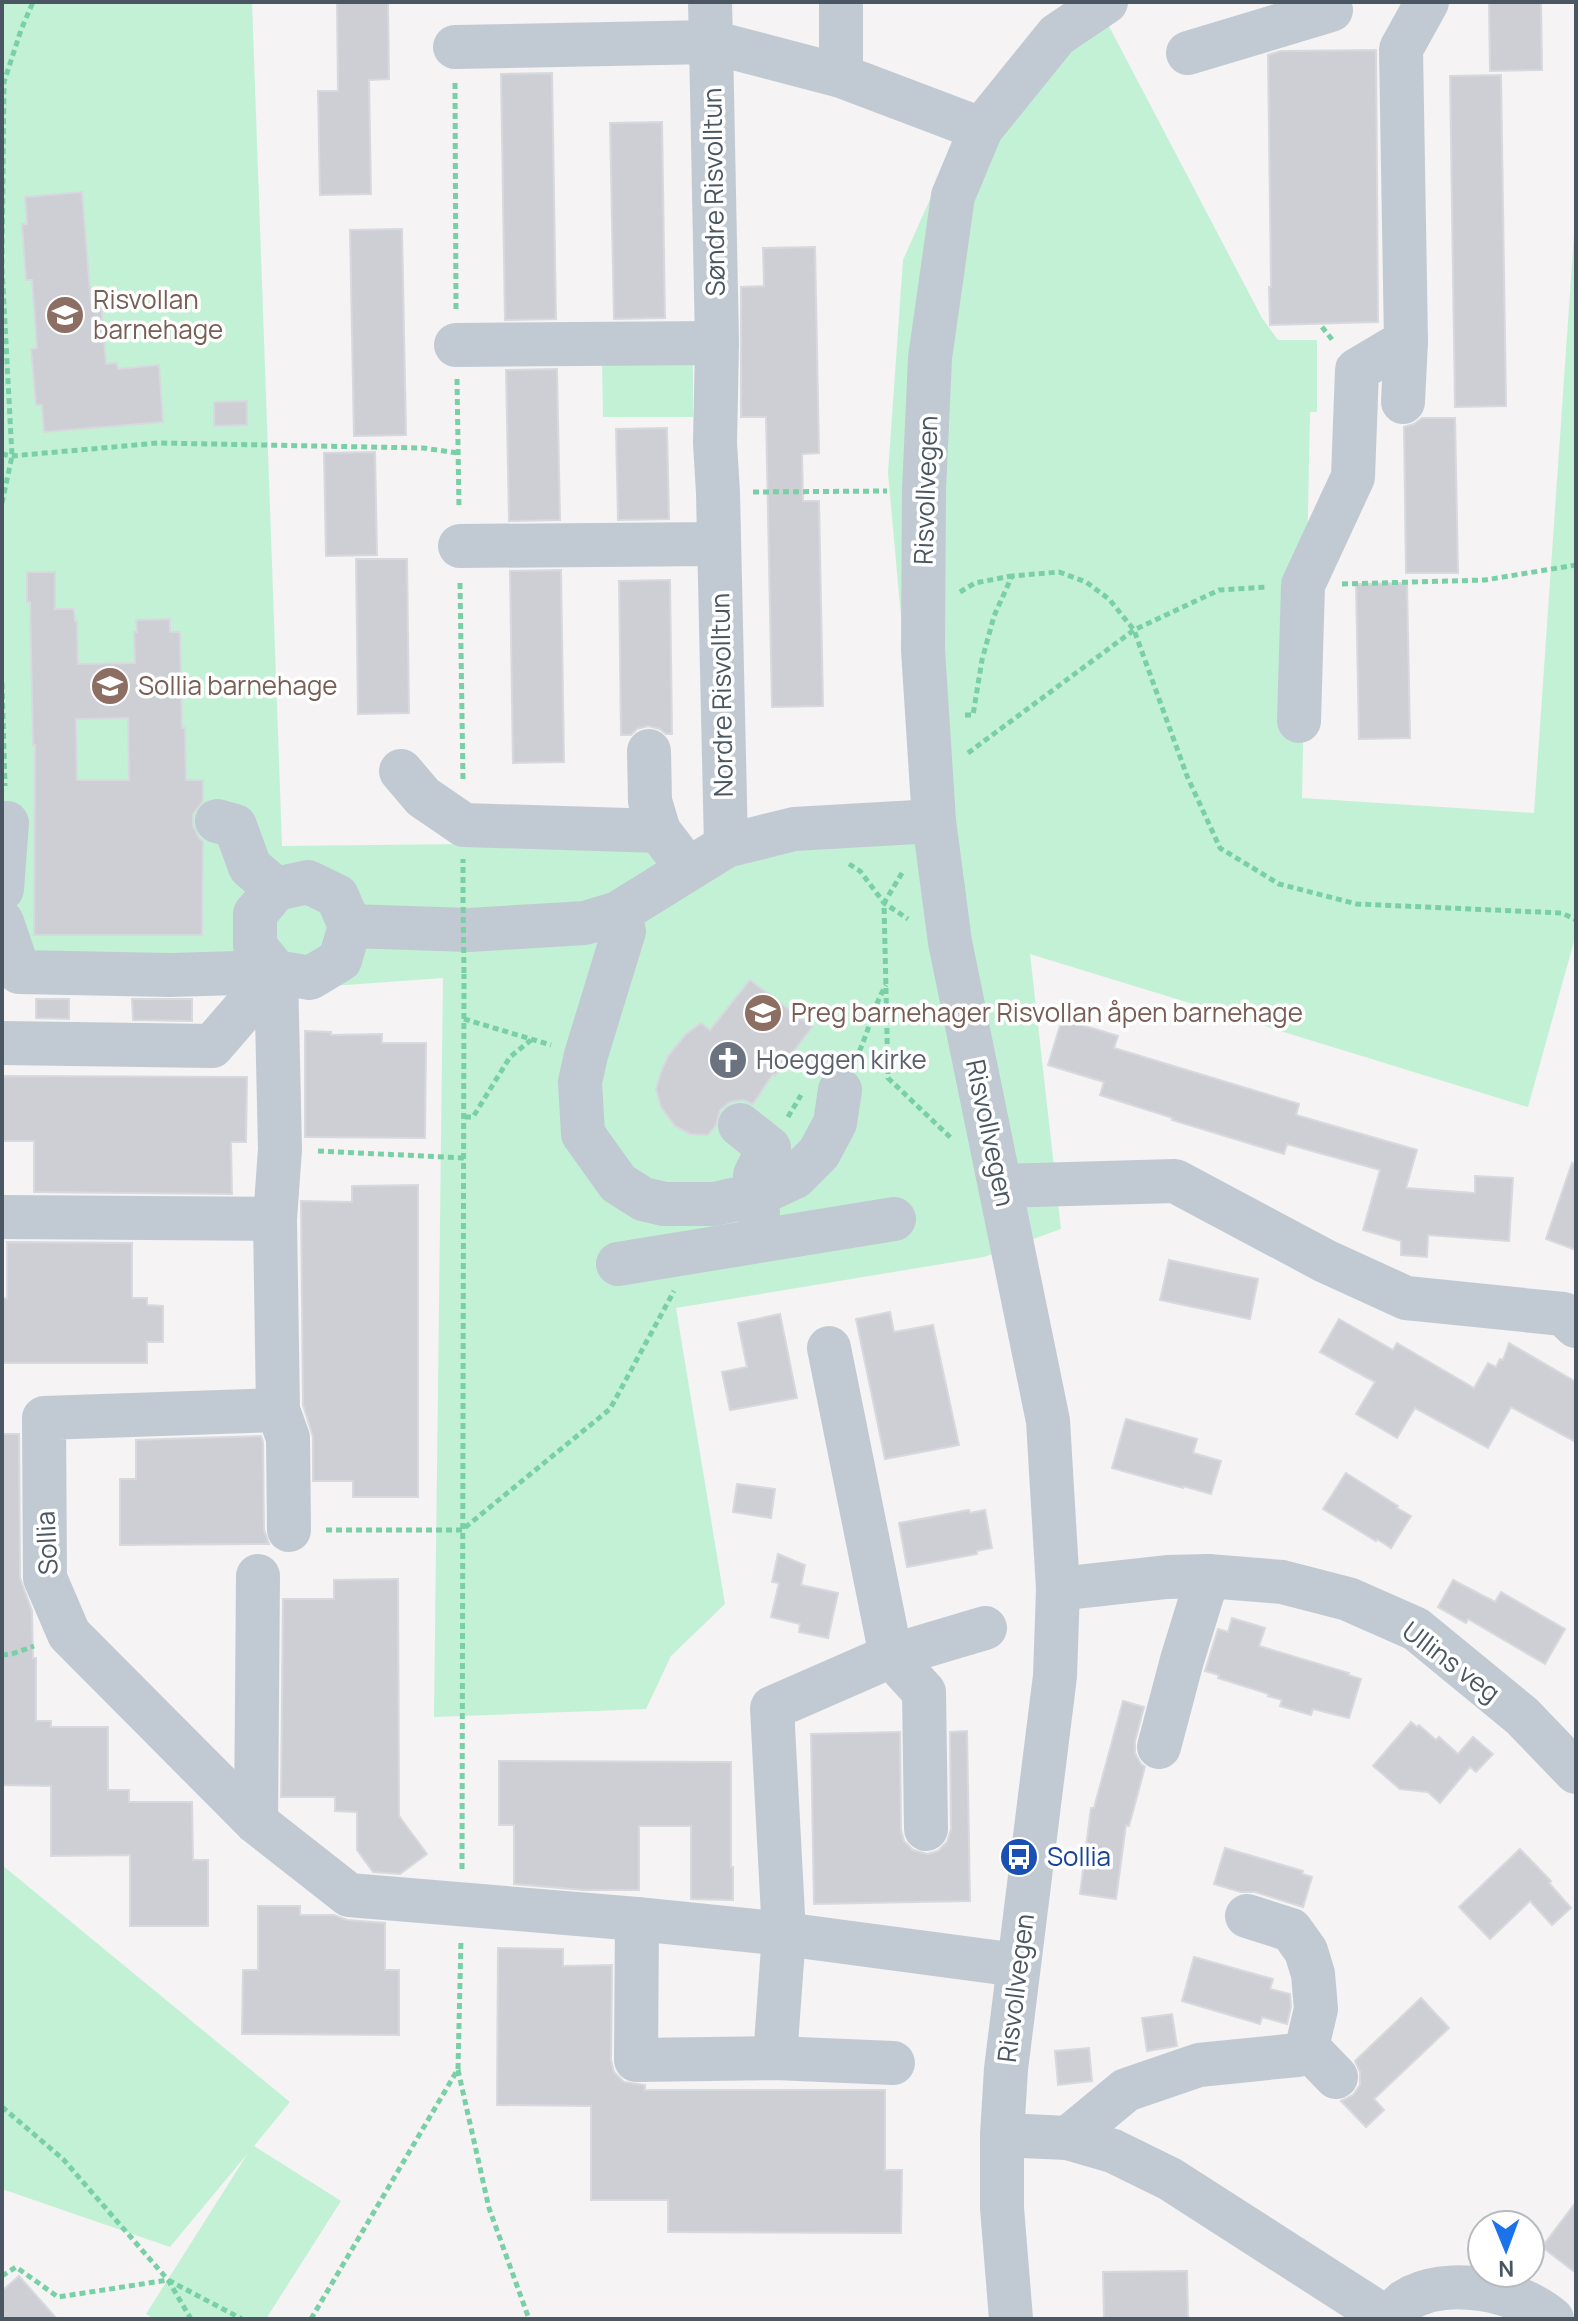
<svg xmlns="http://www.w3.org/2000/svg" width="1578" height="2321" viewBox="0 0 1578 2321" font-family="Manrope,sans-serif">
	<rect width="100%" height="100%" fill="#f5f3f3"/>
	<!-- green -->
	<g fill="#c3f1d5">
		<polygon points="2,2 252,2 282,846 731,841 919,815 888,473 903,260 964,123 1102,13 1262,318 1278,340 1317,340 1317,412 1310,412 1302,798 1534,813 1576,206 1576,934 1528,1107 1030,954 1061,1229 984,1257 676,1308 725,1604 671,1656 646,1709 434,1717 443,978 304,988 2,981"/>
		<polygon points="693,359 693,417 603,417 602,360"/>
		<polygon points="2,1865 290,2102 254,2146 341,2201 266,2319 154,2319 146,2314 248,2153 170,2247 2,2189"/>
	</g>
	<!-- building -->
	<g fill="#cdcfd5" stroke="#d7d9de" stroke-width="2" fill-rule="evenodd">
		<polygon points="337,2 388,2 389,79 369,80 371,194 320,195 318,91 338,91"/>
		<polygon points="1489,2 1541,2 1542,70 1490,71"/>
		<polygon points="1376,50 1378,322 1270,325 1269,287 1271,287 1268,55 1281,51"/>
		<polygon points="552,73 556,319 505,320 501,74"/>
		<polygon points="1501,75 1506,406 1455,407 1450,76"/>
		<polygon points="662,122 665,318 614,319 610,123"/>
		<polygon points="82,192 91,303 101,302 106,364 117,363 118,369 159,365 163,422 44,432 42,405 36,405 31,349 37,348 32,280 26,280 22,224 27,224 25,197"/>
		<polygon points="402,229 406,435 354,436 350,230"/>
		<polygon points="815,247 819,453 802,454 803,501 819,501 823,706 772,707 766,417 741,417 741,287 764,286 763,248"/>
		<polygon points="557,369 560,520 509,521 506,370"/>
		<polygon points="247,401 247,425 214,426 214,402"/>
		<polygon points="1422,418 1455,418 1458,573 1406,573 1404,427 1414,424"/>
		<polygon points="667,428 669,519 618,520 616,429"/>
		<polygon points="375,452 377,555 326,556 324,453"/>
		<polygon points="356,559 407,559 409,713 358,714"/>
		<polygon points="561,570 564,762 513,763 510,571"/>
		<path d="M27,572h28v37h19l1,12h2l1,43 57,-1 -1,-31h3l-1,-12 34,-1v13h10l2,96h3l1,52h17v21l-10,13v12l6,12 4,3 -1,94h-168l1,-190h-2l-3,-143h-3zM128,718l1,62h-52l-1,-61z"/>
		<polygon points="670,580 672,734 666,734 660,729 648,726 637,729 631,735 621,735 619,581"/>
		<polygon points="1407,583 1410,738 1359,739 1356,584"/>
		<polygon points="750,980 812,1027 775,1076 773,1074 753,1104 743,1100 730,1102 720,1110 716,1125 708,1135 690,1134 675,1126 661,1107 656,1089 661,1072 668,1056 686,1034 701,1023 710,1030"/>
		<polygon points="36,999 69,999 69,1019 36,1018"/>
		<polygon points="132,999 192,999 192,1021 133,1020"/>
		<polygon points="1062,1019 1118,1036 1114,1048 1299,1104 1296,1115 1417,1150 1406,1188 1475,1193 1475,1176 1513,1178 1509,1241 1428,1235 1427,1257 1401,1255 1401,1241 1363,1230 1380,1170 1287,1144 1284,1154 1172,1120 1173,1118 1100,1095 1104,1082 1048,1065"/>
		<polygon points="305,1031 331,1032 331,1035 382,1034 382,1043 426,1043 425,1138 305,1137"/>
		<polygon points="2,1076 247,1077 246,1142 231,1142 232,1194 34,1192 34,1141 2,1141"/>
		<polygon points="1572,1163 1576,1164 1576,1250 1546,1239"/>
		<polygon points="418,1185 418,1497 353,1497 353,1481 313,1481 313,1437 303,1405 301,1201 352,1202 352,1186"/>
		<polygon points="7,1242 132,1243 132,1298 147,1298 147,1305 163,1306 163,1342 147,1342 147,1363 2,1363 2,1298 7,1298"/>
		<polygon points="1169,1260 1258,1279 1250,1319 1160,1300"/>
		<polygon points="890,1312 894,1332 933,1325 959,1445 885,1459 856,1319"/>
		<polygon points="780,1314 797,1398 730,1410 722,1372 747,1367 738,1323"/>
		<polygon points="1339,1319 1393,1350 1397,1343 1474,1388 1488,1363 1496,1367 1500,1359 1503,1360 1509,1343 1576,1382 1576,1442 1511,1407 1488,1448 1415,1408 1397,1438 1356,1414 1375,1382 1320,1352"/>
		<polygon points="1126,1419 1197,1439 1193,1453 1221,1461 1211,1494 1183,1486 1183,1488 1112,1468"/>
		<polygon points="2,1434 19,1434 20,1578 32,1611 33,1658 36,1658 36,1721 51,1721 51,1727 108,1727 108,1790 129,1790 129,1802 192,1802 193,1860 208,1860 208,1926 130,1926 130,1855 51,1856 51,1786 2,1785"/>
		<polygon points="261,1436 263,1442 264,1530 269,1544 120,1545 120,1479 136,1479 136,1440"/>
		<polygon points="1346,1473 1398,1506 1397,1508 1411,1516 1391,1548 1377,1539 1376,1541 1323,1509"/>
		<polygon points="737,1484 775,1489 771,1518 733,1512"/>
		<polygon points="969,1510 970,1513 985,1510 992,1548 977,1551 977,1554 907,1567 899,1523"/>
		<polygon points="778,1554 805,1565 801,1585 838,1593 828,1638 799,1632 800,1624 771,1617 779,1583 772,1582"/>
		<polygon points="398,1579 399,1816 427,1854 400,1874 373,1872 357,1850 357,1812 335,1811 335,1797 281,1797 283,1599 334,1599 334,1580"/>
		<polygon points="1453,1580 1495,1602 1501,1592 1565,1629 1545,1664 1468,1619 1466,1623 1438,1607"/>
		<polygon points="1232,1618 1265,1628 1259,1646 1349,1673 1348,1675 1361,1679 1349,1718 1313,1709 1311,1715 1280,1706 1282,1700 1268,1696 1269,1694 1218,1678 1219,1675 1205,1671 1218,1629 1228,1632"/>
		<polygon points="1123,1701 1144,1707 1135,1741 1135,1753 1141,1764 1145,1767 1129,1826 1126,1825 1116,1899 1080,1894 1091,1808 1094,1808"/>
		<polygon points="1411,1722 1417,1727 1419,1725 1436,1740 1439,1737 1458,1754 1473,1737 1493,1754 1476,1772 1470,1767 1440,1803 1428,1792 1400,1789 1373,1766"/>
		<polygon points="967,1731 970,1901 814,1904 811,1734 900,1732 901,1830 904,1841 913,1850 927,1854 938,1851 947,1842 951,1829 950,1732"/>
		<polygon points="499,1761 731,1762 731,1867 733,1867 733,1900 691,1899 691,1826 639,1826 639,1890 584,1890 514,1884 514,1825 499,1825"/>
		<polygon points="1225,1848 1303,1871 1302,1874 1312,1877 1303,1907 1255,1892 1241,1892 1214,1884"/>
		<polygon points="1520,1849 1551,1881 1549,1883 1571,1908 1552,1925 1530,1901 1490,1939 1459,1907"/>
		<polygon points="258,1906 300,1906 300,1915 334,1915 347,1920 385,1923 385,1970 399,1970 399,2035 242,2034 243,1970 258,1970"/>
		<polygon points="498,1948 563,1949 563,1966 612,1965 611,2060 614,2072 624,2082 645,2085 645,2090 885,2090 885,2170 902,2170 901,2233 668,2232 668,2200 591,2200 591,2106 497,2105"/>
		<polygon points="1194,1957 1273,1979 1270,1989 1290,1994 1291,2007 1287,2024 1262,2017 1260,2024 1182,2001"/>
		<polygon points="1421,1998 1449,2028 1374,2099 1384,2110 1366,2127 1341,2101 1353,2095 1360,2085 1360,2072 1355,2061"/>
		<polygon points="1172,2014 1177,2046 1147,2051 1142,2018"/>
		<polygon points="1089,2048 1092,2081 1058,2085 1055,2051"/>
		<polygon points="1576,2202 1576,2273 1542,2247"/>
		<polygon points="1187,2271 1188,2319 1104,2319 1103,2272"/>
		<polygon points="19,2276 57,2319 2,2319 2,2291"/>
	</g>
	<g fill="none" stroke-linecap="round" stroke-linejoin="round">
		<!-- path -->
		<g stroke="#7ad0a6" stroke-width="5" stroke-dasharray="6 4" stroke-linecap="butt">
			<polyline points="455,83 456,309"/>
			<polyline points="1322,327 1334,342"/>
			<polyline points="457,379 459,509"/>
			<polyline points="2,454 12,456 158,443 423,448 458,453"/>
			<polyline points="753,492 887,491"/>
			<polyline points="2,503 12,456 2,268 4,82 21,30 33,2"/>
			<polyline points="460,583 463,781"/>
			<polyline points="1342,584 1485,580 1576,565"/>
			<polyline points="960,592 975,583 1011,576"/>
			<polyline points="2,683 5,786"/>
			<polyline points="965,715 973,715 982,660 994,616 1012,576 1059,572 1086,582 1109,599 1134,630 1187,776 1220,848 1279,884 1357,904 1562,913 1576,920"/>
			<polyline points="968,753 1134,630 1219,590 1268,587"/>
			<polyline points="849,864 860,871 884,903 908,919"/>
			<polyline points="902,873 884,903 888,1078 952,1139"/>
			<polyline points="463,893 463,859"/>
			<polyline points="464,1019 551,1045"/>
			<path d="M855,1060c13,-24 17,-51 31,-75"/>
			<polyline points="465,1117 473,1117 510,1057 531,1040"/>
			<polyline points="788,1117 801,1095"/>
			<polyline points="318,1151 464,1158"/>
			<polyline points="326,1530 462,1530 610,1409 674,1291"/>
			<polyline points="2,1655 12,1654 34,1646"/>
			<polyline points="462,1869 464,974"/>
			<polyline points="458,2070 489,2208 529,2319"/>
			<polyline points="2,2107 63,2159 168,2280 191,2319"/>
			<polyline points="2,2276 16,2267 58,2297 168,2280 242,2319"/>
			<polyline points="311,2319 458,2069 461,1939"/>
		</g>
		<!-- minor -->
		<g stroke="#c1cad2" stroke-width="44">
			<polyline points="710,2 711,42 841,76 981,129"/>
			<polyline points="841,2 841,76"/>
			<polyline points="455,47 711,42 717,343 715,443 718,493 726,846"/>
			<polyline points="1188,53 1331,10"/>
			<polyline points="456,345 717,343"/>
			<polyline points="1403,402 1406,341"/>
			<polyline points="460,546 719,544"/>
			<polyline points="1299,721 1303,585 1353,477 1357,370 1406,341 1401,49 1427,2"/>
			<polyline points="649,751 650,801 659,831"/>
			<polyline points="401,771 423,797 464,825 659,831 688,869"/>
			<polyline points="217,821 235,826 250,867 276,889"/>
			<polygon points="308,882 337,896 350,926 340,960 310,978 276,972 255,946 255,914 276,889"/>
			<polyline points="2,889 7,823"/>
			<polyline points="618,913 624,931 586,1055 580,1082 583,1134 618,1183 643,1199 664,1204 714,1204 756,1195 795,1177 819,1153 835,1123 840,1090"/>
			<polyline points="2,922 19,972 170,975 276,972"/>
			<polyline points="350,926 469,930 585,923 618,913 726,846 794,829 934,821"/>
			<polyline points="276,972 280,1149 275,1219 278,1410 288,1438 289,1530"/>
			<polyline points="2,1043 212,1046 276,972"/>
			<polyline points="740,1125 769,1148 755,1175 758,1213"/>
			<polyline points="1001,1186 1175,1181 1325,1261 1406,1298 1563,1314 1576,1326"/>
			<polyline points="2,1217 275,1219"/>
			<polyline points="618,1264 894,1219"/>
			<polyline points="829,1348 891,1656 772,1708 784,1934 1017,1965"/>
			<polyline points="278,1410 44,1418 45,1578 69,1634 256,1822 349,1895 637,1919 784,1934 775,2058"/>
			<polyline points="1058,1589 1167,1577 1208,1576 1282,1582 1348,1599 1416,1629 1522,1716 1576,1772"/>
			<polyline points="1159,1747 1182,1660 1208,1576"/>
			<polyline points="256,1822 258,1576"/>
			<polyline points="926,1829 924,1692 891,1656 985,1628"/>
			<polyline points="637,1919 636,2060 775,2058 893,2063"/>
			<polyline points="1307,2047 1336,2077"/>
			<polyline points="1002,2135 1068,2138 1113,2151 1170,2179 1388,2319"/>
			<polyline points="1068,2138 1126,2090 1199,2065 1297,2055 1307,2047 1316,2009 1313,1974 1306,1951 1291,1930 1247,1916"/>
			<path d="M1387,2318c6,-5 12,-12 18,-17 41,-26 112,-12 147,18"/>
			<polyline points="1011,2319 1002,2208 1002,2135 1006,2069 1055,1676 1058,1589 1048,1421 950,942 934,821 923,650 924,490 930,358 953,196 981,129 1057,35 1106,2"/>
		</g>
		<!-- path-bridge -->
		<polyline stroke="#7ad0a6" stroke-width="5" stroke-dasharray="6 4" stroke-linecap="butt" points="463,897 464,974"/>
	</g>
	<!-- icons -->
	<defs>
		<g id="school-disc" transform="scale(2)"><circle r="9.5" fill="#8d6e63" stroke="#fff"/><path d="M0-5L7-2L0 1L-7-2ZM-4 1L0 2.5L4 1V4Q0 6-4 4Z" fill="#fff"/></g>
		<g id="church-disc" transform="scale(2)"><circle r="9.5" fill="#6b7280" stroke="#fff"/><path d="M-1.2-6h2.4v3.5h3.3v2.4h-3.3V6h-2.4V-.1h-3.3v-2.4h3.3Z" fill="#fff"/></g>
		<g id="bus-disc" transform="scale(2)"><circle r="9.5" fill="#1a4fb4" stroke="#fff"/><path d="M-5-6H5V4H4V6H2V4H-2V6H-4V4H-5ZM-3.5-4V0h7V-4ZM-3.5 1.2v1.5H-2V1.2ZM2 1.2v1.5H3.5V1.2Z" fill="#fff"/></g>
	</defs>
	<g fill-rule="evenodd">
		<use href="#school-disc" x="65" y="315"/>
		<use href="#school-disc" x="110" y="686"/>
		<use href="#school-disc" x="763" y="1013"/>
		<use href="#church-disc" x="728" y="1060"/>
		<use href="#bus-disc" x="1019" y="1857"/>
	</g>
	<g text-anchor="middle" stroke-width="7" stroke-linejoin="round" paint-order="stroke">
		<!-- street labels -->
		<g font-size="26" fill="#4a5661" stroke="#fff">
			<text transform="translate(714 192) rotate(-91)" y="9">Søndre Risvolltun</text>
			<text transform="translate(926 490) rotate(-88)" y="9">Risvollvegen</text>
			<text transform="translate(722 695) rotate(-91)" y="9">Nordre Risvolltun</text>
			<text transform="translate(990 1133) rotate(78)" y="9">Risvollvegen</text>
			<text transform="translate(47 1543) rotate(-93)" y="9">Sollia</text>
			<text transform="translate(1451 1662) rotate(37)" y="9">Ullins veg</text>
			<text transform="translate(1016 1988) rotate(-83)" y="9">Risvollvegen</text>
		</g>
		<!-- education labels -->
		<g font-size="26" fill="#785e54" stroke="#fff" text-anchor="start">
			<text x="93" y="309">Risvollan<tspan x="93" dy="30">barnehage</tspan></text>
			<text x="138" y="695">Sollia barnehage</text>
			<text x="791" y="1022">Preg barnehager Risvollan åpen barnehage</text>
		</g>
		<!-- worship labels -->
		<g font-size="26" fill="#5b616d" stroke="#fff" text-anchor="start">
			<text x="756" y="1069">Hoeggen kirke</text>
		</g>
		<!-- transit labels -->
		<g font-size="26" fill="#164399" stroke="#fff" text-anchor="start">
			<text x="1047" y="1866">Sollia</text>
		</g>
	</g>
	<!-- border -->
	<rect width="1578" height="2321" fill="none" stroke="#4a5661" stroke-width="8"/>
	<!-- north arrow -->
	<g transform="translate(1506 2249) rotate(179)"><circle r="38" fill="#ffffff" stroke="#b7bbc0" stroke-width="2"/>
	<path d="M0-6L14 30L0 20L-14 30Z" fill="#1a73e8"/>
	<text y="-12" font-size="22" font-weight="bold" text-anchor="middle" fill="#4a5661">N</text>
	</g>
</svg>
